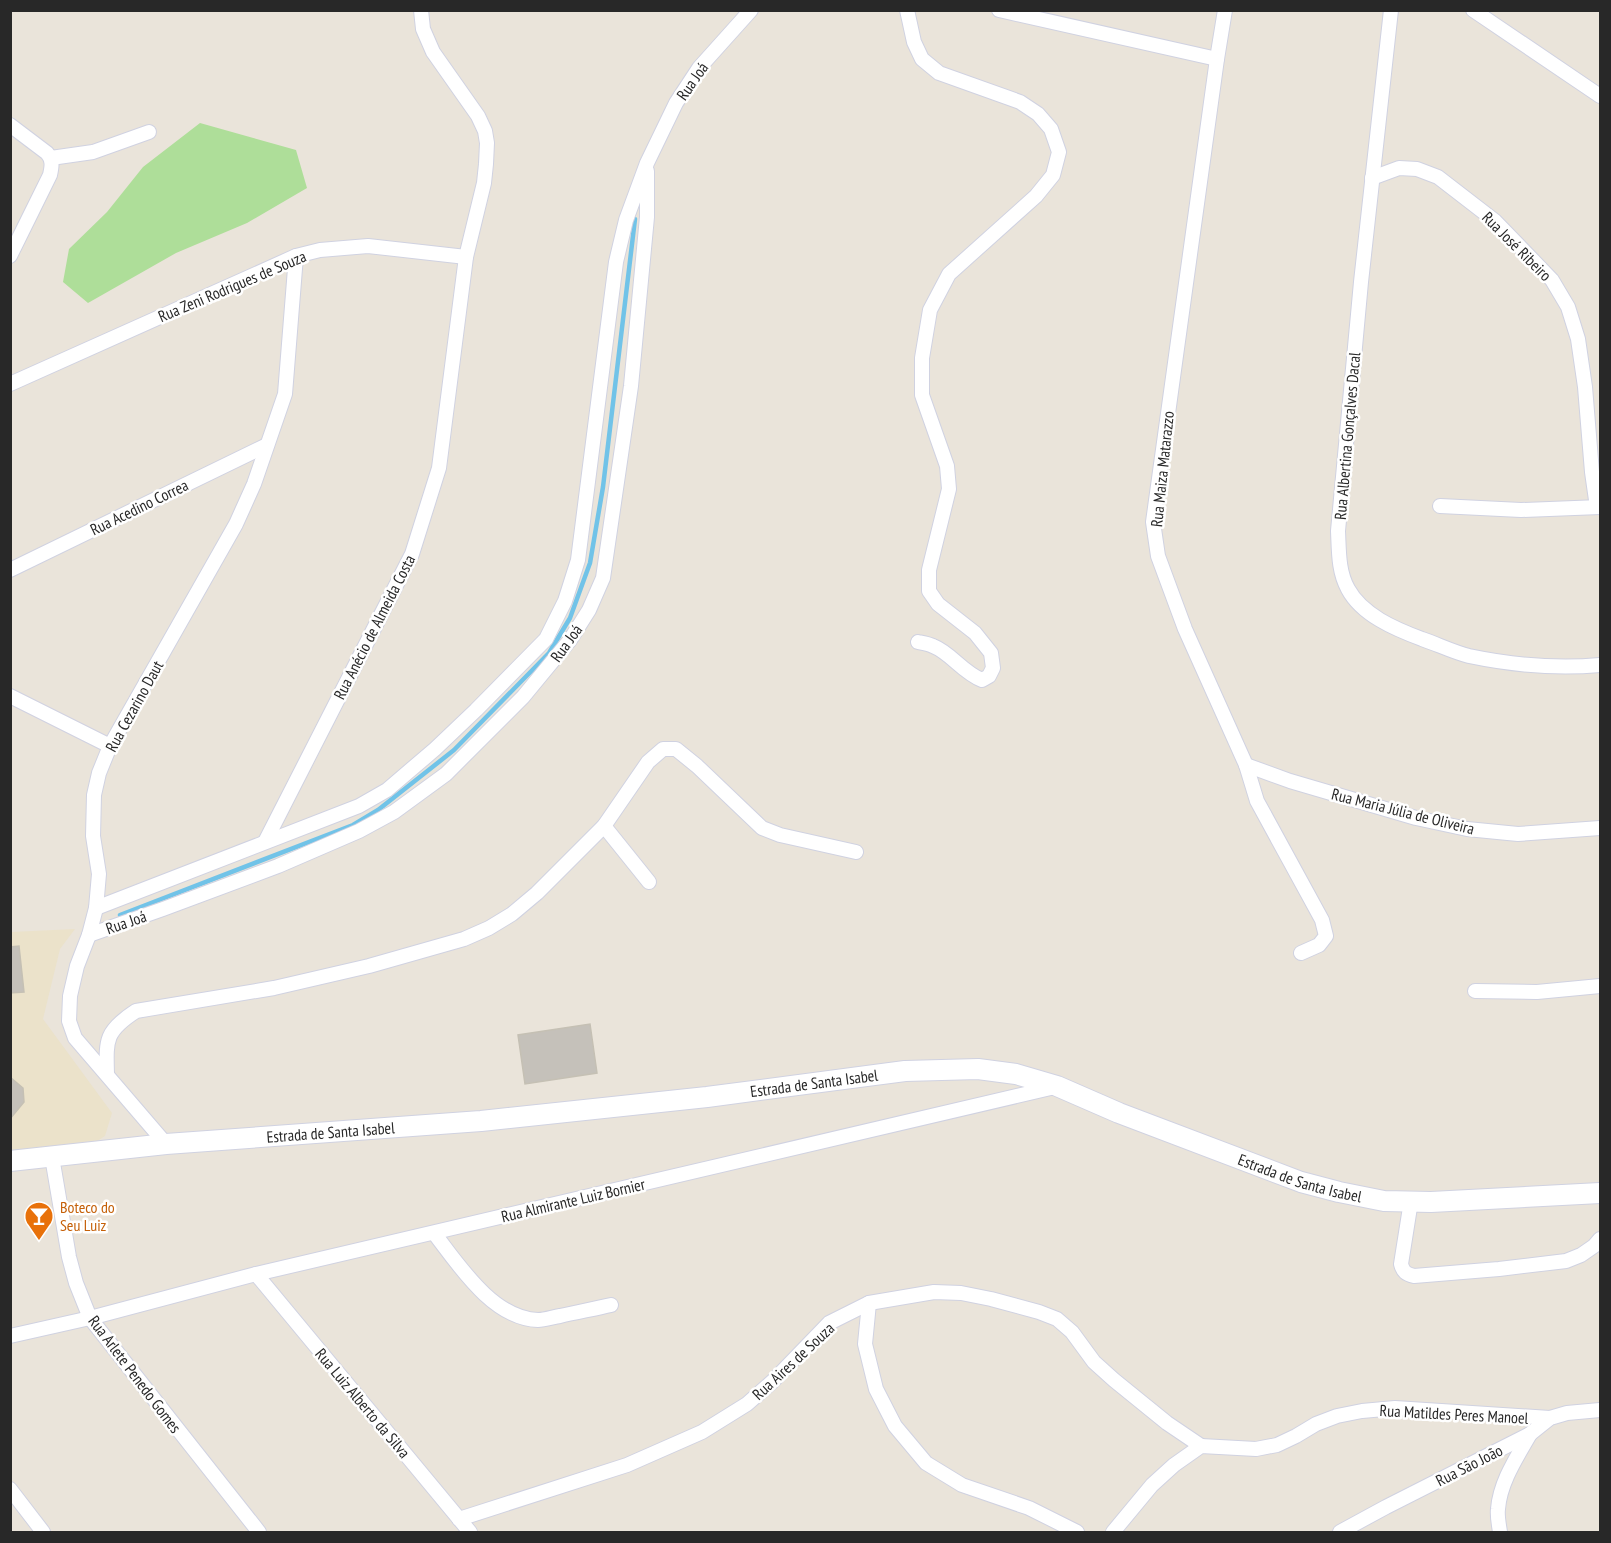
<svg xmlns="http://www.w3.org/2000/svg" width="1611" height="1543" viewBox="0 0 1611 1543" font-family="'PT Sans Narrow',sans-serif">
	<rect width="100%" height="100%" fill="#eae4da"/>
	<!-- education -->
	<polygon fill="#ebe2ca" points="75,929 60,949 43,1019 112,1113 105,1136 91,1145 11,1152 11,932"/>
	<!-- green -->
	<polygon fill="#aede99" points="200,123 296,150 307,188 247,223 176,253 88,303 63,282 69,249 107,212 143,167"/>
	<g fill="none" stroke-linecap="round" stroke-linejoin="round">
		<!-- stream -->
		<polyline stroke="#71c3e8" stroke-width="4.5" points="120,915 353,825 378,810 454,750 549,653 570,618 590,563 603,487 635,219"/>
	</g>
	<!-- building -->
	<g fill="#c5c1ba" stroke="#c5c0b4" stroke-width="1.5">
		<polygon points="19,946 24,992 10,993 10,947"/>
		<polygon points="590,1024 597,1073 525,1084 518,1035"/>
		<polygon points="10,1077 23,1088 24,1102 10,1119"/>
	</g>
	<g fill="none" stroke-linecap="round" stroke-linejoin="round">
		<!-- street casing -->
		<g stroke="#d0d2e1" stroke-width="16">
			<g id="street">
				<path d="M907,10l7,32 8,17 17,14 81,29 18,12 13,15 8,23 -6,23 -17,21 -87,78 -19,36 -8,48v37l25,71 2,23 -20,81v21l9,13 37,29 16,20 2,15 -4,8 -7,4c-20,-8 -31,-27 -49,-34 -4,-2 -10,-3 -15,-4"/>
				<polyline points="999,10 1217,59"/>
				<polyline points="1225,10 1217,59 1153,522 1158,556 1185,629 1246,765 1257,801 1322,920 1326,936 1319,945 1301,953"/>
				<path d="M1391,10l-30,272 -23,249c1,19 0,40 10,58 14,26 47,40 74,50 15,5 31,13 47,17 43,9 88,13 131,9"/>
				<polyline points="1473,10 1600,96"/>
				<path d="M10,125l37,28c6,7 5,13 3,22l-40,81"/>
				<polyline points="51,158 93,152 149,132"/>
				<polyline points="1372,178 1399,168 1417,169 1438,177 1495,221 1552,280 1568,307 1578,339 1585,387 1592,472 1597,507"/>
				<polyline points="10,384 296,256 320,250 368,246 466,257"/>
				<polyline points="1440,506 1521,510 1600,507"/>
				<polyline points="10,570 267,445"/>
				<polyline points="10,696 110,746"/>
				<polyline points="1246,765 1290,781 1416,818 1467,829 1518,834 1600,828"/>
				<polyline points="604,826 649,882"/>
				<polyline points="265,842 412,554 439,468 466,257 484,183 486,164 487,143 485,131 478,116 433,52 423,29 421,10"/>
				<polyline points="96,908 359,806 387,790 435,749 476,710 546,639 565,601 578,560 616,262 626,220 647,163 676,103 699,68 751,10"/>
				<polyline points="89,935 163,909 278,866 359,831 394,812 446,774 523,697 570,640 589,610 603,578 631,386 647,217 647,171"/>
				<polyline points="1475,991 1537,992 1600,986"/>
				<path d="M107,1074c-1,-34 -2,-43 29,-63l138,-23 95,-22 95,-27 25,-11 23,-14 25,-21 67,-67 44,-64 15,-13h13l21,17 65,62 18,7 76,17"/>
				<polyline points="166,1144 75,1038 69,1021 70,996 77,966 89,935 96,908 99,874 93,836 94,795 99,773 110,746 236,524 254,484 285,394 296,256"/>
				<polyline points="52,1157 69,1257 76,1283 90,1318 259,1532"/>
				<path d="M1411,1201l-10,63c2,8 5,10 13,12l85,-7 67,-8 15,-6 13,-9 6,-7"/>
				<path d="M434,1233c24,31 59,86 104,87 7,0 15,-3 22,-4 17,-4 34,-7 51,-11"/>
				<polyline points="256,1274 470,1532"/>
				<polyline points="869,1303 865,1344 876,1389 895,1426 926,1463 962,1485 1029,1508 1077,1532"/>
				<polyline points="10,1336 90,1318 256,1274 1055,1087"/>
				<polyline points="10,1489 43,1532"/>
				<polyline points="459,1519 627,1465 702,1432 747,1404 773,1381 829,1323 869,1303 934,1292 961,1293 991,1299 1039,1312 1057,1319 1072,1332 1094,1362 1114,1380 1167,1423 1201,1446"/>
				<polyline points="1113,1532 1152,1485 1174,1465 1201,1446 1256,1449 1277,1445 1296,1436 1316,1424 1337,1416 1362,1411 1395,1408 1550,1418"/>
				<polyline points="1340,1532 1386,1507 1530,1434 1550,1418 1567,1413 1600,1410"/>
				<path d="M1500,1532c-1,-7 -3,-16 -2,-23 2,-27 19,-52 32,-75"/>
			</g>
		</g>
		<!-- secondary casing -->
		<g stroke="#d0d2e1" stroke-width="22">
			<g id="secondary">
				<path id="s1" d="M10,1161l156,-17 315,-23 226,-24 198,-26 73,-2 38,5 41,12 62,27 182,69 38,10 45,9 47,1 169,-9"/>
			</g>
		</g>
		<!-- street -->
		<use href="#street" stroke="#fff" stroke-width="14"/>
		<!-- secondary -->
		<use href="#secondary" stroke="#fff" stroke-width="20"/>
	</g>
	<!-- icons -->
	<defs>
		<g id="bar-pin" transform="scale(1.5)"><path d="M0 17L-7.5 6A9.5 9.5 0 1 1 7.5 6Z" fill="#e8710a" stroke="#fff"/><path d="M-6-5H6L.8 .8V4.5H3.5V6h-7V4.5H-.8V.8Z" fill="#fff"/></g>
	</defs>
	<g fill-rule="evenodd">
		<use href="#bar-pin" x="39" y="1216"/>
	</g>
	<g text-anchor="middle" stroke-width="5" stroke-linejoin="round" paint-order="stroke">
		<!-- street labels -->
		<g font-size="16" fill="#282828" stroke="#fff">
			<text transform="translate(692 81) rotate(-55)" y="6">Rua Joá</text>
			<text transform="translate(1517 246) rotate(45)" y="6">Rua José Ribeiro</text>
			<text transform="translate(232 286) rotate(-23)" y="6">Rua Zeni Rodrigues de Souza</text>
			<text transform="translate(1347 436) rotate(-85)" y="6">Rua Albertina Gonçalves Dacal</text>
			<text transform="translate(1162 469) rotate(-84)" y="6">Rua Maiza Matarazzo</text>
			<text transform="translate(139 507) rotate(-26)" y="6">Rua Acedino Correa</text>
			<text transform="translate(374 627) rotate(-63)" y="6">Rua Anécio de Almeida Costa</text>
			<text transform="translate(566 643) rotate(-54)" y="6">Rua Joá</text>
			<text transform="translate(134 706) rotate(-61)" y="6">Rua Cezarino Daut</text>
			<text transform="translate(1403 811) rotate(14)" y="6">Rua Maria Júlia de Oliveira</text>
			<text transform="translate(126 922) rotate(-19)" y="6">Rua Joá</text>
			<text dy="6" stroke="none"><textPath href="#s1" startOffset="808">Estrada de Santa Isabel</textPath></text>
			<text dy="6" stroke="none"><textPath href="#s1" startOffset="322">Estrada de Santa Isabel</textPath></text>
			<text dy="6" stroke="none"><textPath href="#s1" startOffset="1314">Estrada de Santa Isabel</textPath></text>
			<text transform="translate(573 1200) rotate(-13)" y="6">Rua Almirante Luiz Bornier</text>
			<text transform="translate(793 1361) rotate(-43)" y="6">Rua Aires de Souza</text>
			<text transform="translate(135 1374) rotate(53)" y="6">Rua Arlete Penedo Gomes</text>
			<text transform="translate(363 1403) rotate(50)" y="6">Rua Luiz Alberto da Silva</text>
			<text transform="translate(1454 1414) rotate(3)" y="6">Rua Matildes Peres Manoel</text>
			<text transform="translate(1469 1465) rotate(-27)" y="6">Rua São João</text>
		</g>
		<!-- food labels -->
		<g font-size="16" fill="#c56008" stroke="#fff" text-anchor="start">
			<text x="60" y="1213">Boteco do<tspan x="60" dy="18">Seu Luiz</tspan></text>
		</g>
	</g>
	<!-- border -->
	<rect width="1611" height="1543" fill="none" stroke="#282828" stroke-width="24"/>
</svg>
